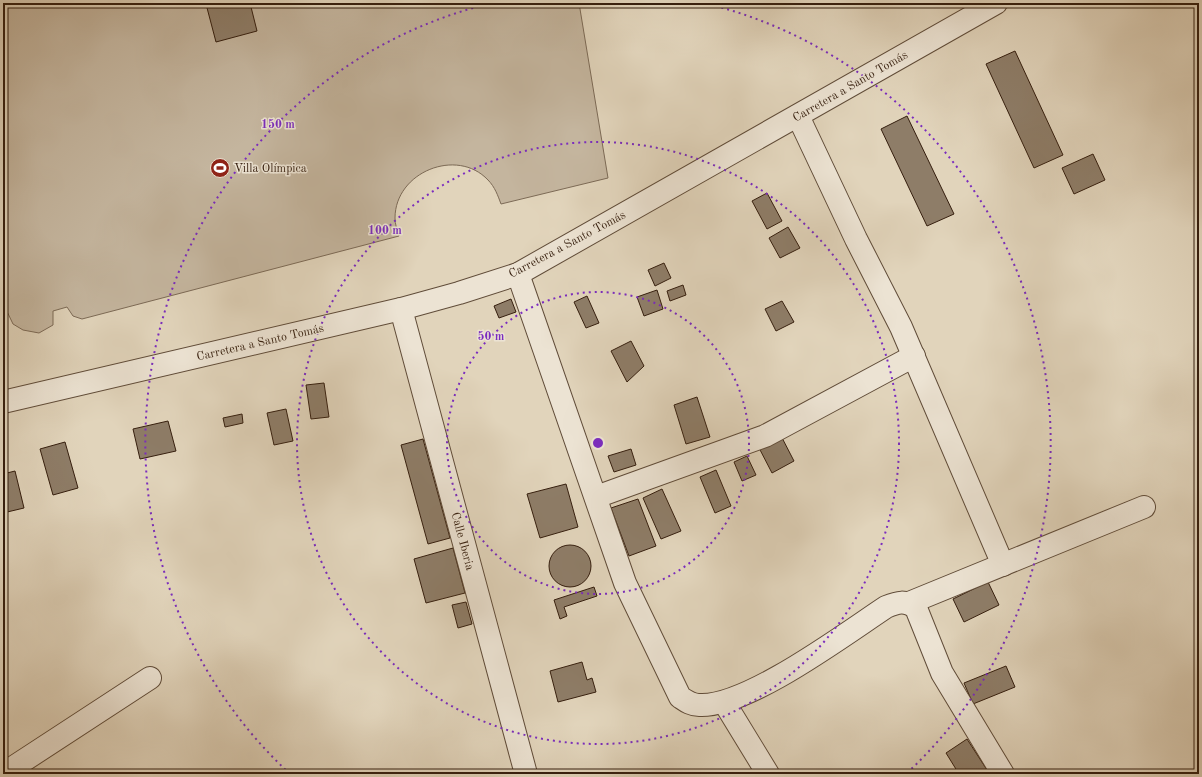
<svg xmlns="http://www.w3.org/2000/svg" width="1202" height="777" viewBox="0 0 1202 777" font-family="'Old Standard TT',serif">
	<rect width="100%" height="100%" fill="#e1d4bb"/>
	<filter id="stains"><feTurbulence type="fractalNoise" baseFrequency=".005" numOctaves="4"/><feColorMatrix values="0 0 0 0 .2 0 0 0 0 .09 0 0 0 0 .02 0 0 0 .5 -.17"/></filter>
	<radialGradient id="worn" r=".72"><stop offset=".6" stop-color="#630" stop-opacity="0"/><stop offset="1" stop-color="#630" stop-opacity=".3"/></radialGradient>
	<!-- green -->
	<path fill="#c4b59e" stroke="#7c6a56" d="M3,3h576l29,175 -107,26c-3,-8 -6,-17 -13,-24 -31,-33 -93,-8 -93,38 0,6 2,12 4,18l-317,83 -9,-3 -6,-9 -14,4v14l-14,8 -16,-3 -10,-6 -10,-21z"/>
	<!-- building -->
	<g fill="#8e7d68" stroke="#351e0e">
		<polygon points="211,3 250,3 257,31 216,42 206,4"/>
		<polygon points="1015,51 1063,155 1034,168 986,64"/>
		<polygon points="907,116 954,214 927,226 881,129"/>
		<polygon points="1093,154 1105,180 1074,194 1062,168"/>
		<polygon points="767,193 782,221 767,229 752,201"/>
		<polygon points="788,227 800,248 780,258 769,238"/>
		<polygon points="664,263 671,278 655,286 648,270"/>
		<polygon points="683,285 686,295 670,301 667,291"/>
		<polygon points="657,290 663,309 644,316 637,297"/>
		<polygon points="587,296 599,323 586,328 574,302"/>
		<polygon points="511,299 516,312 499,318 494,306"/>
		<polygon points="782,301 794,322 776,331 765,309"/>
		<polygon points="631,341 644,366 627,382 611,351"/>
		<polygon points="324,383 329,417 311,419 306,385"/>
		<polygon points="697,397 710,437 686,444 674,405"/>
		<polygon points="286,409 293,441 274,445 267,413"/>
		<polygon points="242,414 243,423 225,427 223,418"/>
		<polygon points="168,421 176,451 140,459 133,429"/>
		<polygon points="779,432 794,461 772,473 757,444"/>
		<polygon points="423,439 450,538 428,544 401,445"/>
		<polygon points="65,442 78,488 53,495 40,449"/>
		<polygon points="631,449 636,465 614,472 608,456"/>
		<polygon points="747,456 756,475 742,481 734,462"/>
		<polygon points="716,470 731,506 715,513 700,477"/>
		<polygon points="15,471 24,508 3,513 3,474"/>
		<polygon points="566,484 578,527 540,538 527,494"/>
		<polygon points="662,489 681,531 661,539 643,498"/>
		<polygon points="638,499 656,546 629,556 611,508"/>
		<circle cx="570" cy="566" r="21"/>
		<polygon points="453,548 465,593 426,603 414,559"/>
		<polygon points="988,582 999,605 964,622 953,599"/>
		<polygon points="594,587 597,596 564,607 567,616 560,619 554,600"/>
		<polygon points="466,602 472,624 458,628 452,605"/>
		<polygon points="582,662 587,680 592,678 596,692 558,702 550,671"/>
		<polygon points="1006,666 1015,687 973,704 964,683"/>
		<polygon points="967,739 989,773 987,774 959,774 946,753"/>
	</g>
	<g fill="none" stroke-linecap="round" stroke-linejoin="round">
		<!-- minor casing -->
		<g stroke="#604c39" stroke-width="24">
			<g id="minor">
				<polyline points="798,116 856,239 901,327 1003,565"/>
				<path d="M518,274l107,309 55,114c6,4 11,8 19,8 47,3 146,-71 187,-98 12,-5 19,-7 30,1l26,65 61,101"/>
				<polyline points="401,309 526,774"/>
				<polyline points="3,402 401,309 459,293 518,274 996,3"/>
				<polyline points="596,497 765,436 914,356"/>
				<polyline points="909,603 1144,507"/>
				<polyline points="724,702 768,774"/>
				<polyline points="3,774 150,678"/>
			</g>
		</g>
		<!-- minor -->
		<use href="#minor" stroke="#ece3d3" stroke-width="22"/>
	</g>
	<!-- distance rings -->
	<g fill="none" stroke="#7b2cbf" stroke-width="2" stroke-dasharray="2 4">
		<circle cx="598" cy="443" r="151"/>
		<circle cx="598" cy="443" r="301"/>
		<path d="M290 774A452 452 0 0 1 492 3M704 3A452 452 0 0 1 906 774"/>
	</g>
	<!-- icons -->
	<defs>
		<g id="stadium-disc" transform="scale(1)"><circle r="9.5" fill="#8f2418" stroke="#ece3d3"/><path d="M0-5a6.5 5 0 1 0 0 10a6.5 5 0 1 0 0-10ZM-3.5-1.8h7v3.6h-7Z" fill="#fff"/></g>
	</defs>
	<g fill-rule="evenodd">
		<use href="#stadium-disc" x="220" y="168"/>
	</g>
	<g text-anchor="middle" stroke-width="3" stroke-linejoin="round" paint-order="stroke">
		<!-- street labels -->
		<g font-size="12" fill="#351e0e" stroke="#ece3d3">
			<text transform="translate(850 86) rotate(-30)" y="4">Carretera a Santo Tomás</text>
			<text transform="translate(567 244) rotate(-28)" y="4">Carretera a Santo Tomás</text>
			<text transform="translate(260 342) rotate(-13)" y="4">Carretera a Santo Tomás</text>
			<text transform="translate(463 541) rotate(75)" y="4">Calle Iberia</text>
		</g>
		<!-- poi labels -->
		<g font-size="12" fill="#351e0e" stroke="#ece3d3" text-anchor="start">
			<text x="234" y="172">Villa Olímpica</text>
		</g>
	</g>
	<circle cx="598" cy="443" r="6" fill="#7b2cbf" stroke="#ece3d3" stroke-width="2"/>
	<g font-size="12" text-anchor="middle" font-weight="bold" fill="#7b2cbf" stroke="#ece3d3" stroke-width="3" stroke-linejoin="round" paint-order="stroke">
		<text x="278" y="128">150 m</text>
		<text x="385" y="234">100 m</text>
		<text x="491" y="340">50 m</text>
	</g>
	<!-- margin -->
	<rect width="1202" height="777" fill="none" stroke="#e1d4bb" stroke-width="16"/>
	<rect x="4" y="4" width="1194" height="769" fill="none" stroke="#351e0e" stroke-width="2"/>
	<rect x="8" y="8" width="1186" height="761" fill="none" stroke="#351e0e"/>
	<rect width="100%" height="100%" filter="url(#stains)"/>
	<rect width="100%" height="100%" fill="url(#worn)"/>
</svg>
